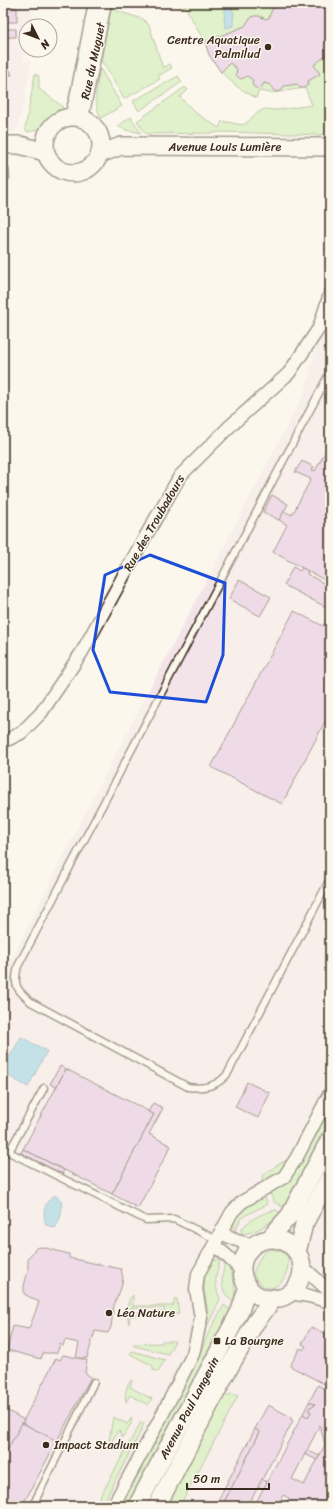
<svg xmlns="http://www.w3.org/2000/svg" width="333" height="1509" viewBox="0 0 333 1509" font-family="Sriracha,sans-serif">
	<rect width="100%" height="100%" fill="#fbf7ec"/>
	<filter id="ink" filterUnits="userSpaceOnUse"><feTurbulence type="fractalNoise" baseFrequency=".025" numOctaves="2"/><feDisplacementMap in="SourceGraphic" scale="8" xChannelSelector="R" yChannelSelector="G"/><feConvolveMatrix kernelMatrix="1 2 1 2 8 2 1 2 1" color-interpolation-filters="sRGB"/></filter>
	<g filter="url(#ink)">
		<!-- built -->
		<g fill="#f3e4e9">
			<polygon points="3,3 27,3 32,8 32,26 26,26 26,45 24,45 24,61 31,61 24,104 16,132 3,132"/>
			<polygon points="330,289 330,1506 3,1506 3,975 72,838 305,391"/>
		</g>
		<!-- green -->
		<g fill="#bfe8a3" stroke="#7d8960">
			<polygon points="183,3 330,3 330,135 218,132 216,133 146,134 137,121 185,87 188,90 180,97 197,114 219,128 222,121 243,125 249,121 254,115 264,109 277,110 312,105 305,88 272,93 259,91 256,98 236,86 221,72"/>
			<polygon points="114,6 118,6 117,11 143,19 149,25 163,68 170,64 172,68 158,76 160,79 124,99 101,60 111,9"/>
			<path d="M100,68l22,38 -21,12c-9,-17 -4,-31 -1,-50z"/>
			<path d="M35,74l4,2v13l23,17 1,3c-3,3 -8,4 -12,7 -10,7 -9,15 -24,16l-2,-3z"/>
			<polygon points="178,76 182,82 139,111 133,101"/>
			<polygon points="131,117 141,133 126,130 117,126"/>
			<polygon points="330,1105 330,1124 285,1208 274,1202 270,1193 286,1183 292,1177"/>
			<polygon points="287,1160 279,1173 264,1182 262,1177 263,1175 279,1164"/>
			<path d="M264,1196l3,6 -1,3 -20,10 -6,5 -5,12c-6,-20 15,-28 29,-36z"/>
			<path d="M276,1210l5,3c-12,10 -23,20 -40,21l1,-6c9,-9 21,-16 34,-18z"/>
			<path d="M271,1249l10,2 7,6c3,24 -20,46 -35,17 4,-9 7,-22 18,-25z"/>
			<path d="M215,1260h5c-4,16 -7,23 0,39l-13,28c0,-7 1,-13 0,-20 -3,-19 -7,-31 8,-47z"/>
			<path d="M225,1263c10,10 11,27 9,40 -15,-11 -13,-24 -9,-40z"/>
			<polygon points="133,1295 133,1306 173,1306 175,1298 177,1299 179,1314 130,1316 129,1324 127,1313 164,1312 165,1308 127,1308 130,1298"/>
			<path d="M224,1305l8,6 -101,195h-12l84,-159c3,-13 15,-30 21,-42z"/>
			<polygon points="162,1341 175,1341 168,1354 134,1346 133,1344 162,1343"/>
			<polygon points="132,1351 165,1360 158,1372 153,1370 153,1366 130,1354"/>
			<path d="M132,1380l-2,7 22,12 -4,6 -18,-10 -4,7c-1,-7 -1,-17 6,-22z"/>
			<polygon points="233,1394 238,1396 180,1506 164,1506 221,1397"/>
			<polygon points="113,1417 127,1424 132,1417 131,1424 122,1438 119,1430 108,1447"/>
			<polygon points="141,1422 144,1423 140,1433 102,1506 95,1506"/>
		</g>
		<!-- water -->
		<g fill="#82c6e3" stroke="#668894">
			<polygon points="226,3 230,6 234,13 233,19 233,26 226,28 224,19"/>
			<polygon points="21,1037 47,1051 28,1087 3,1073 3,1069"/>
			<path d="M55,1195l6,5c2,11 0,19 -6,28l-9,-3c-4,-12 -2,-23 9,-30z"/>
		</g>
		<!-- building -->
		<g fill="#e1b9e1" stroke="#3b2a1e" fill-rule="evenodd">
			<polygon points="3,3 15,3 15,5 12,5 12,8 17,8 17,22 6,22 6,29 16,29 16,37 7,37 7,52 3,52"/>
			<polygon points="280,3 330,3 330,49 324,57 314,65 320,74 308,81 308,85 304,88 300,88 297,84 284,86 281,91 277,92 273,90 271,85 264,83 261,88 258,89 254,87 252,84 253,80 247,76 242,79 239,78 236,75 237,69 230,63 221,72 209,55 205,42 245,26 248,21 253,16 259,16 266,19 269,18 272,9 280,5"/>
			<polygon points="8,62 8,70 10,70 12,75 8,75 8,85 3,86 3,63"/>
			<polygon points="3,168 9,168 10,179 6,179 3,186"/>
			<polygon points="330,443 330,583 273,552 287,525 279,520 284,511 292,515 311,479 295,472 302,461 314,467 312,470 315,471"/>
			<polygon points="272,495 288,504 279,520 263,512"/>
			<polygon points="293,567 300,571 302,568 308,571 307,574 330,587 330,600 326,607 284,585"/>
			<polygon points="239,580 271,597 260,616 229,599"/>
			<polygon points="294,611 323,626 330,614 330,712 282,804 211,767"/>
			<polygon points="60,1066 66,1069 56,1087 50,1084"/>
			<polygon points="66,1069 154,1114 112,1194 23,1149"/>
			<polygon points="247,1082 270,1093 258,1118 235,1107"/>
			<polygon points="153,1103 163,1108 149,1134 171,1146 138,1208 112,1194 154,1114 148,1112"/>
			<polygon points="23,1149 64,1170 62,1174 21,1153"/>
			<polygon points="42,1247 69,1254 69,1258 121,1269 123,1278 121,1288 114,1305 111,1327 108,1333 95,1331 87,1358 76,1358 79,1343 65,1340 63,1346 60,1344 57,1353 43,1353 41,1359 7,1350 13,1326 29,1329 39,1302 24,1294 24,1286 28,1271 28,1258 36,1248"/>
			<polygon points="311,1327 330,1336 330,1387 290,1366 300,1348 303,1350 306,1346 302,1344"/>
			<polygon points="63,1355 87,1360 85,1373 91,1377 57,1441 22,1423 56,1358 60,1360"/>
			<path d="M318,1385l12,7v114h-45l4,-8 -6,-3 -6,11h-23l49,-92 5,3 3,-5 -3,-2 3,-4 2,1 2,-3 -6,-2zM320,1425l5,20 -21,40 -12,-6z"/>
			<polygon points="309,1402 315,1404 313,1407 311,1406 308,1410 311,1412 308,1417 303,1414"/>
			<polygon points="268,1405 291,1417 291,1420 293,1421 248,1506 222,1506 260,1432 255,1429"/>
			<polygon points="3,1408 24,1420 3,1458"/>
			<polygon points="22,1423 57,1441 22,1506 16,1506 3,1498 3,1458"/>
			<polygon points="255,1429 260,1432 222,1506 215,1506"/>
			<polygon points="307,1450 319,1456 317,1460 305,1454"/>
			<polygon points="262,1479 267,1482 263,1489 258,1487"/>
		</g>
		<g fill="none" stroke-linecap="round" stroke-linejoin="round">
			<!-- lane casing -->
			<g stroke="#3b2a1e" stroke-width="9">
				<g id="lane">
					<path d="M330,372l-312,594c-5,20 -2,23 13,36l157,85c15,2 31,-1 40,-14l102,-194"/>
					<polyline points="44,1088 9,1152 146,1220 174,1219 217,1240"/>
					<polyline points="34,1506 36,1499 94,1382"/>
				</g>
			</g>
			<!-- street casing -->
			<g stroke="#3b2a1e" stroke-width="15">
				<g id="street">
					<polyline points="71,117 76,98 95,3"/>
					<polyline points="82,118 105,3"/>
					<polyline points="3,742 21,733 41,713 82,652 136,553 180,476 229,427 289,373 319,328 330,294"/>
					<polyline points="220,1233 252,1246"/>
					<polyline points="214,1245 226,1255 242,1271"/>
					<polyline points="302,1266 330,1292"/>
					<polyline points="289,1293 309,1296 330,1302"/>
					<polyline points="113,1506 160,1419 193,1354 201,1318 196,1289 198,1274 232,1212 242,1202 284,1177 297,1157 330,1093"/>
				</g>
			</g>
			<!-- secondary casing -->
			<g stroke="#3b2a1e" stroke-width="20">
				<g id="secondary">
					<circle cx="73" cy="145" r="28"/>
					<polyline points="3,145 20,145 45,152"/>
					<polyline points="100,154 121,146 330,147"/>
					<polyline points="270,1238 290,1215 330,1139"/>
					<circle cx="272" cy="1269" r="30"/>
					<polyline points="297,1252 304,1224 330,1176"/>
					<polyline points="137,1506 240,1311 248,1286"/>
					<polyline points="157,1506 225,1375 255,1323 274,1298"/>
				</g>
			</g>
			<!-- lane -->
			<use href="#lane" stroke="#fbf7ec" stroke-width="6"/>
			<!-- street -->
			<use href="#street" stroke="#fbf7ec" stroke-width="12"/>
			<!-- secondary -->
			<use href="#secondary" stroke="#fbf7ec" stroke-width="17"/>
		</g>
	</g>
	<!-- marked area -->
	<path d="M0 0H333V1509H0ZM150,555l75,28 -2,72 -17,47 -96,-10 -17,-42 12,-75z" fill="#fbf7ec" fill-opacity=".55" fill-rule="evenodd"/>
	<path fill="none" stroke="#1d4ed8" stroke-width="3" stroke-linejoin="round" d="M150,555l75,28 -2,72 -17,47 -96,-10 -17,-42 12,-75z"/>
	<!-- markers -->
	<g fill="#3b2a1e" stroke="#fbf7ec" stroke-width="1.5">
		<circle cx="268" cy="47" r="4"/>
		<circle cx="109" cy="1313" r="4"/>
		<rect x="213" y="1337" width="8" height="8" rx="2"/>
		<circle cx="46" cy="1445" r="4"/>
	</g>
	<g text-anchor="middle" stroke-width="3" stroke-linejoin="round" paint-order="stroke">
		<!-- poi labels -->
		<g font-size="12" fill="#3b2a1e" stroke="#fbf7ec" text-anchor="start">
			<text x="260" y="44" text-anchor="end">Centre Aquatique<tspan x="260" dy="14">Palmilud</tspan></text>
			<text x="117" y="1317">Léa Nature</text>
			<text x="225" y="1345">La Bourgne</text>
			<text x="54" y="1449">Impact Stadium</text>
		</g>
		<!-- street labels -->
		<g font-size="12" fill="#3b2a1e" stroke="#fbf7ec">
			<text transform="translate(93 61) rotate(-78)" y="4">Rue du Muguet</text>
			<text x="225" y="151">Avenue Louis Lumière</text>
			<text transform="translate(154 523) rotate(-60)" y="4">Rue des Troubadours</text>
			<text transform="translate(189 1408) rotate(-62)" y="4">Avenue Paul Langevin</text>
		</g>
	</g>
	<!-- margin -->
	<rect width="333" height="1509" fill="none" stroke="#fbf7ec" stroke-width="16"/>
	<rect x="8" y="8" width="317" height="1493" fill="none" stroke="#3b2a1e" stroke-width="1.5" filter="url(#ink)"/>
	<!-- north arrow -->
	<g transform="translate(38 38) rotate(132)"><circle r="19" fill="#fbf7ec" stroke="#aea59a"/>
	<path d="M0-3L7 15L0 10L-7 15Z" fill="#3b2a1e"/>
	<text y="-6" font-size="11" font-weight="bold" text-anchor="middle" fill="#3b2a1e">N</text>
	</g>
	<!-- scale -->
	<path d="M187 1483v6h82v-6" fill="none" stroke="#3b2a1e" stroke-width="2"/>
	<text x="193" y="1483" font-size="12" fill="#3b2a1e" stroke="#fbf7ec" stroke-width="3" paint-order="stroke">50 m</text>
</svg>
